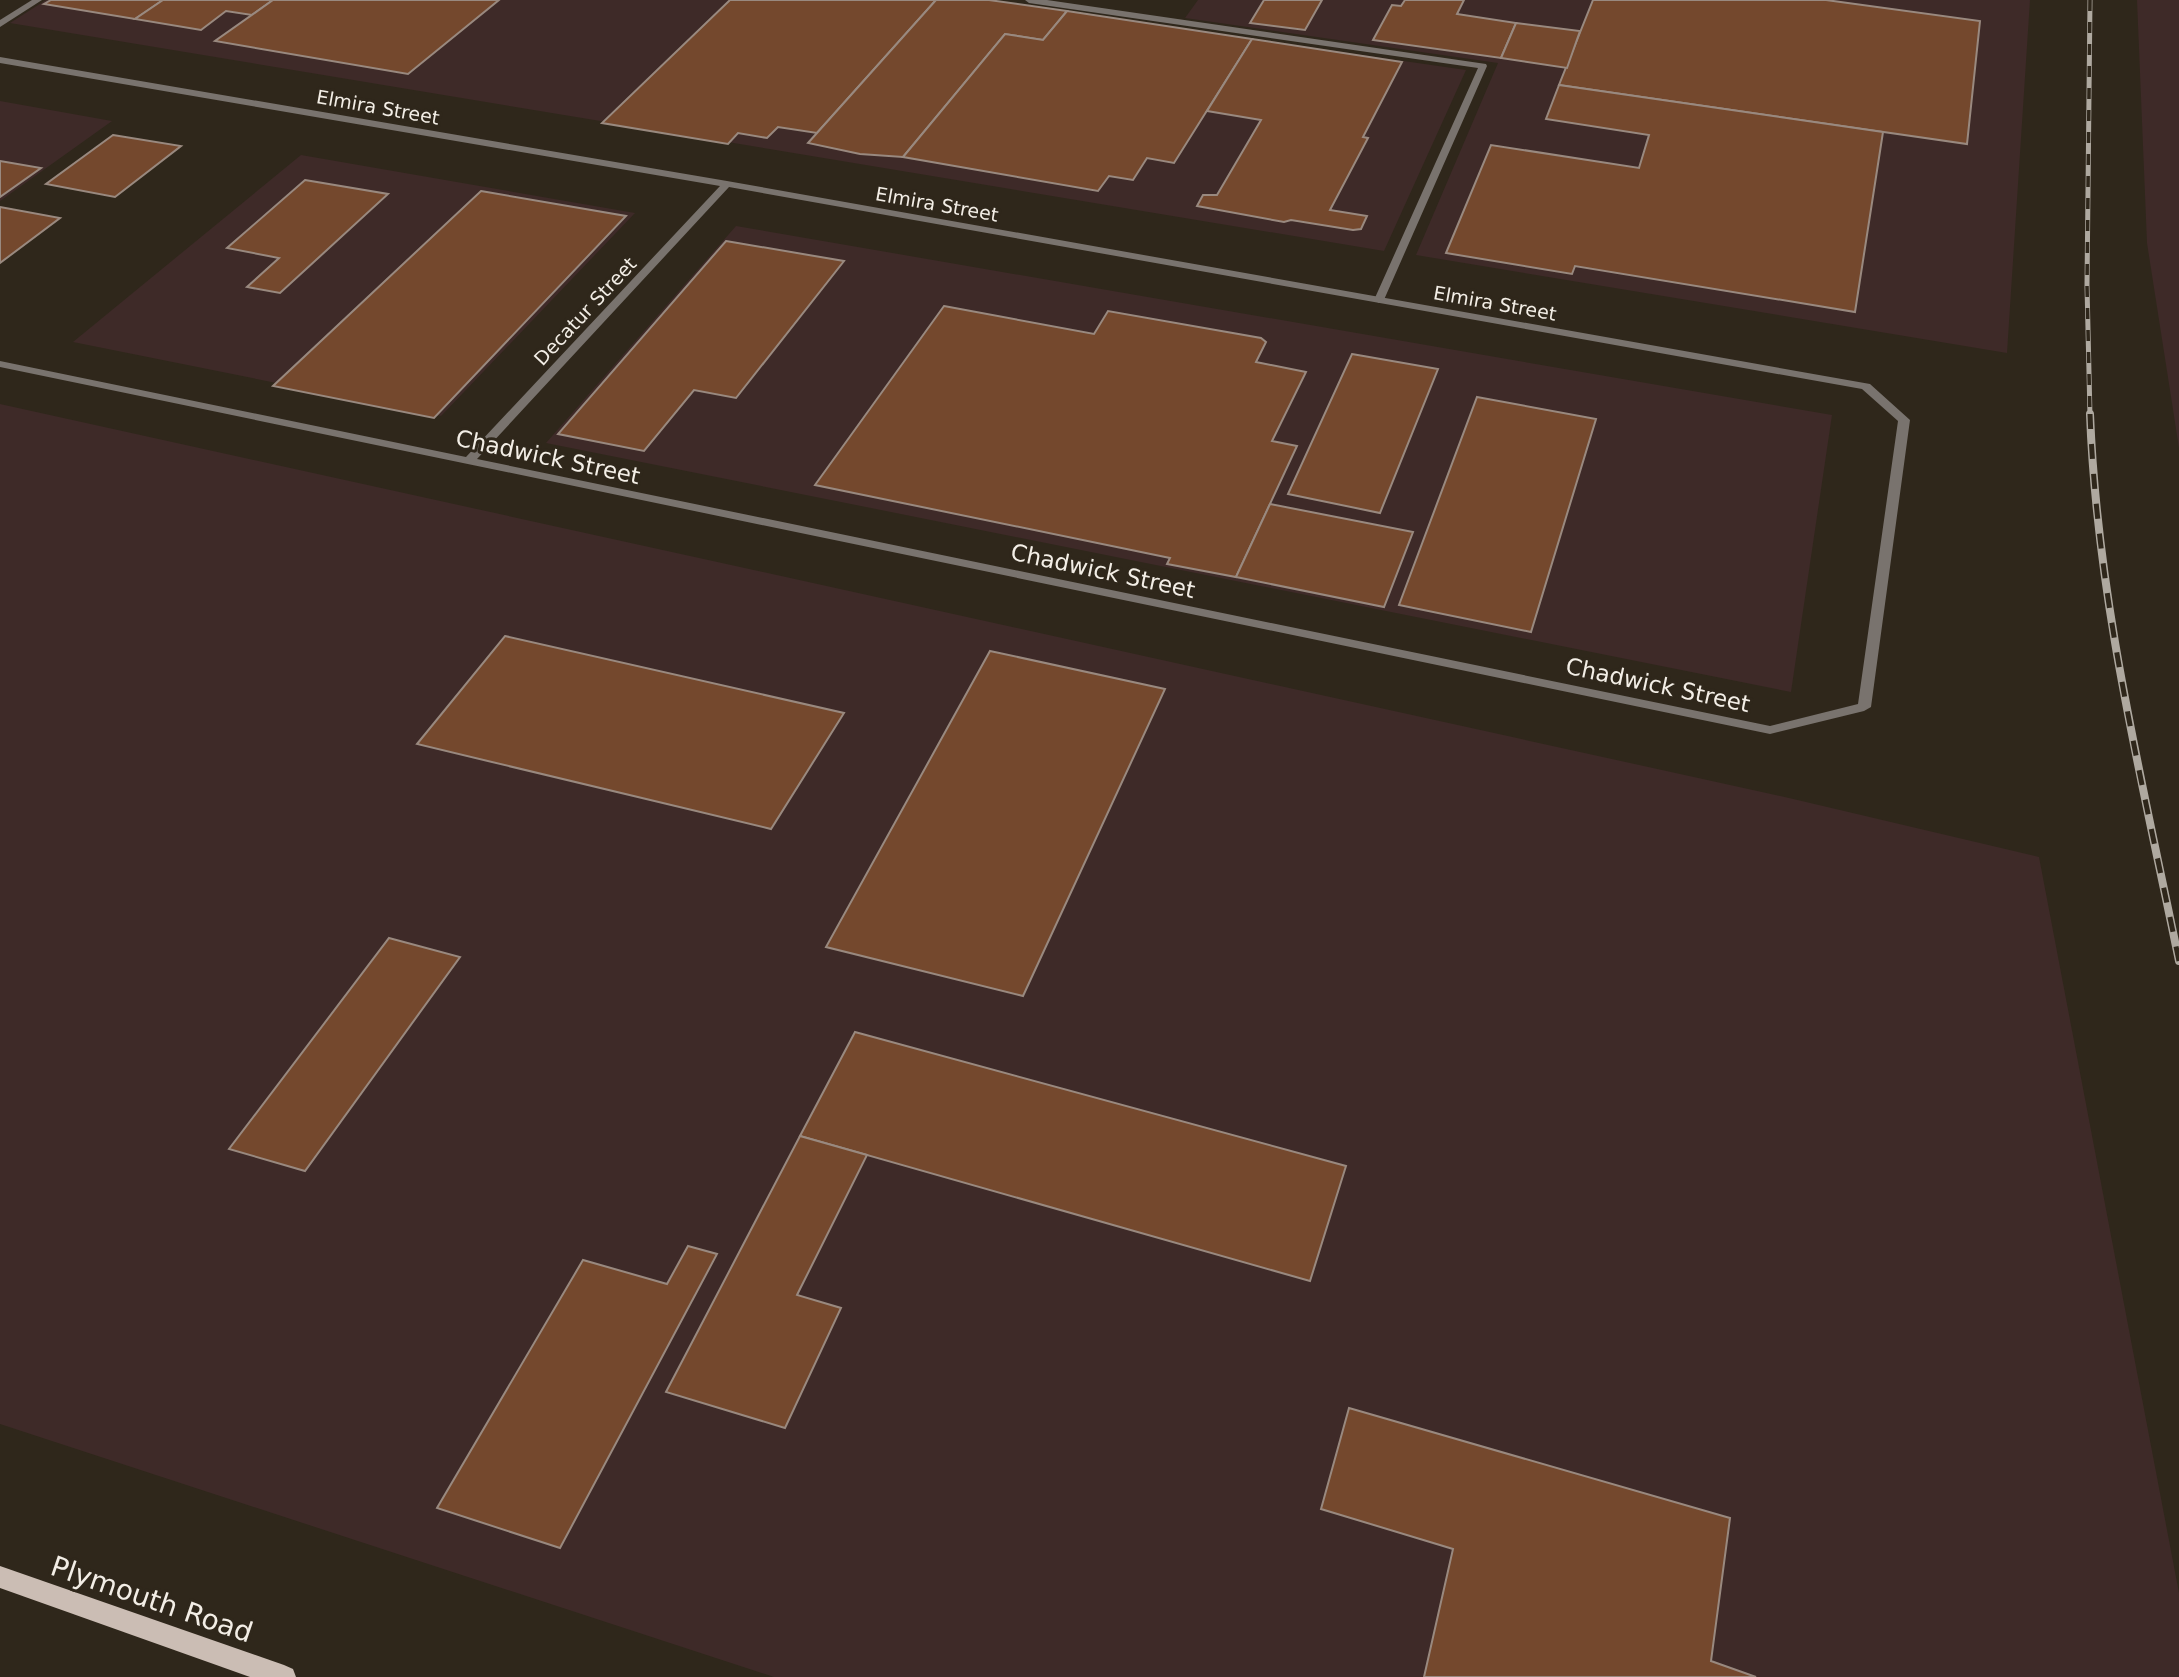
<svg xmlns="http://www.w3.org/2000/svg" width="2179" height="1677" viewBox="0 0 2179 1677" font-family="'DejaVu Sans',sans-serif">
	<rect width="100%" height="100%" fill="#2f271b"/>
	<!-- industrial -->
	<g fill="#3e2a28">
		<polygon points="46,0 982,0 1466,70 1384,251 10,23"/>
		<polygon points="1198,0 2030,0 2007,353 1416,255 1498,63 1185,18"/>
		<polygon points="2137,0 2179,0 2179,448 2147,243"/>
		<polygon points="0,101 112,121 0,201"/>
		<polygon points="301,155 635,213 441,416 73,342"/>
		<polygon points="736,226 1832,415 1791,692 546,443"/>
		<polygon points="0,404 1789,798 2039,857 2179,1593 2179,1677 774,1677 0,1424"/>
	</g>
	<!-- building -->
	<g fill="#74482d" stroke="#99897f" stroke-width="2">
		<polygon points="51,0 163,0 135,19 44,4"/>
		<polygon points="163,0 273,0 252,15 226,11 201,30 135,19"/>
		<polygon points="273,0 499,0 408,74 215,41"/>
		<polygon points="730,0 936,0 817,133 778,127 767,138 738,133 728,144 602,123"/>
		<polygon points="936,0 989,0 1067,11 1043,40 1005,34 903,157 860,154 808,143"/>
		<polygon points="1264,0 1322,0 1305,30 1250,23"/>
		<polygon points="1405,0 1464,0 1457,14 1516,23 1501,58 1373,40 1392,5 1401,6"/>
		<polygon points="1593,0 1826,0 1980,21 1967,144 1559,85"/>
		<polygon points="1067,11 1252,39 1174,163 1147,158 1133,180 1109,176 1098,191 903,157 1005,34 1043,40"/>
		<polygon points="1516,23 1580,31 1567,68 1501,58"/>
		<polygon points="1252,39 1402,62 1363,137 1368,138 1330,210 1367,216 1361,229 1353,230 1291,220 1284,222 1197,206 1203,195 1217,195 1261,120 1207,111"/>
		<polygon points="1559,85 1883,132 1855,312 1575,266 1572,274 1446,253 1491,145 1639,168 1649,135 1546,119"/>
		<polygon points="113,135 181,146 115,197 46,184"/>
		<polygon points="0,161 41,168 0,197"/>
		<polygon points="305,180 388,194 280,293 247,287 279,258 227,248"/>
		<polygon points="481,191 626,216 434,418 273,386"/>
		<polygon points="0,207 60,218 0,263"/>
		<polygon points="726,241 844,261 736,398 694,390 644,451 558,434"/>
		<polygon points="944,306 1094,334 1108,311 1261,338 1266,342 1256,362 1306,372 1272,441 1297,446 1236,577 1167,564 1170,558 815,485"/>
		<polygon points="1352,354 1438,369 1380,513 1288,494"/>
		<polygon points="1477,397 1596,419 1531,632 1399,605"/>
		<polygon points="1270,504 1413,532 1384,607 1236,577"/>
		<polygon points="505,636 844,713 771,829 417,744"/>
		<polygon points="990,651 1165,689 1023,996 826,947"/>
		<polygon points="389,938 460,957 305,1171 229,1149"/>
		<polygon points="855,1032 1346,1166 1310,1281 800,1136"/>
		<polygon points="800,1136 867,1155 797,1295 841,1308 785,1428 666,1392"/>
		<polygon points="688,1246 717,1254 560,1548 437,1508 583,1260 667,1284"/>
		<polygon points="1349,1408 1730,1518 1711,1661 1756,1677 1424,1677 1453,1549 1321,1509"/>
	</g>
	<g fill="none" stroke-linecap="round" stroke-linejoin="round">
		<!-- service -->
		<g fill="#79736e" fill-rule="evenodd">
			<polygon points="32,0 42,0 0,27 0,20"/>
			<polygon points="1025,0 1047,0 1486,64 1487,66 1383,302 1379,303 1374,300 1478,68 1029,3"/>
		</g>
		<!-- minor -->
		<path fill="#79736e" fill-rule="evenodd" d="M0,57l727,124 1143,203 40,36 -39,287 -7,4 -94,23 -1770,-367v-6l466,96 254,-271 -720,-123zM729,187l1133,202 36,32 -40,283 -88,22 -1293,-267z"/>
		<!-- primary -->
		<polygon fill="#cbbdb4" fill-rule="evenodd" points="0,1566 284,1665 293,1669 296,1677 250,1677 0,1588"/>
		<!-- rail-far1 casing -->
		<g stroke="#afa9a0" stroke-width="5">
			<polyline id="rail-far1" points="2090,0 2087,286 2090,416"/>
		</g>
		<!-- rail casing -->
		<g stroke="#afa9a0" stroke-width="8">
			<path id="rail" d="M2090,414c7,185 52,366 89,547"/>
		</g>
		<!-- rail-far1 -->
		<use href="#rail-far1" stroke="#2f271b" stroke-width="3.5" stroke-dasharray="11" stroke-linecap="butt"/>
		<!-- rail -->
		<use href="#rail" stroke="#2f271b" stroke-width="5" stroke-dasharray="15" stroke-linecap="butt"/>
	</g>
	<g text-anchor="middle" stroke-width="6" stroke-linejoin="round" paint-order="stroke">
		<!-- far-street labels -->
		<g font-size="19" fill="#f3eee6" stroke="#2f271b">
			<text transform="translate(378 107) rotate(10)" y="7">Elmira Street</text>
			<text transform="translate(937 204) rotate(10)" y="7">Elmira Street</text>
			<text transform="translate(1495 303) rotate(10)" y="7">Elmira Street</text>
			<text transform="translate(585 311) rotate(-47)" y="7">Decatur Street</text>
		</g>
		<!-- street labels -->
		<g font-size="23" fill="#f3eee6" stroke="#2f271b">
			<text transform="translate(548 457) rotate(12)" y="8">Chadwick Street</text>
			<text transform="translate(1103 571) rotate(12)" y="8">Chadwick Street</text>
			<text transform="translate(1658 685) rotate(12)" y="8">Chadwick Street</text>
		</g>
		<!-- near-street labels -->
		<g font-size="28" fill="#f3eee6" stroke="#2f271b">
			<text transform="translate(152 1599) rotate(19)" y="10">Plymouth Road</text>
		</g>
	</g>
</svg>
